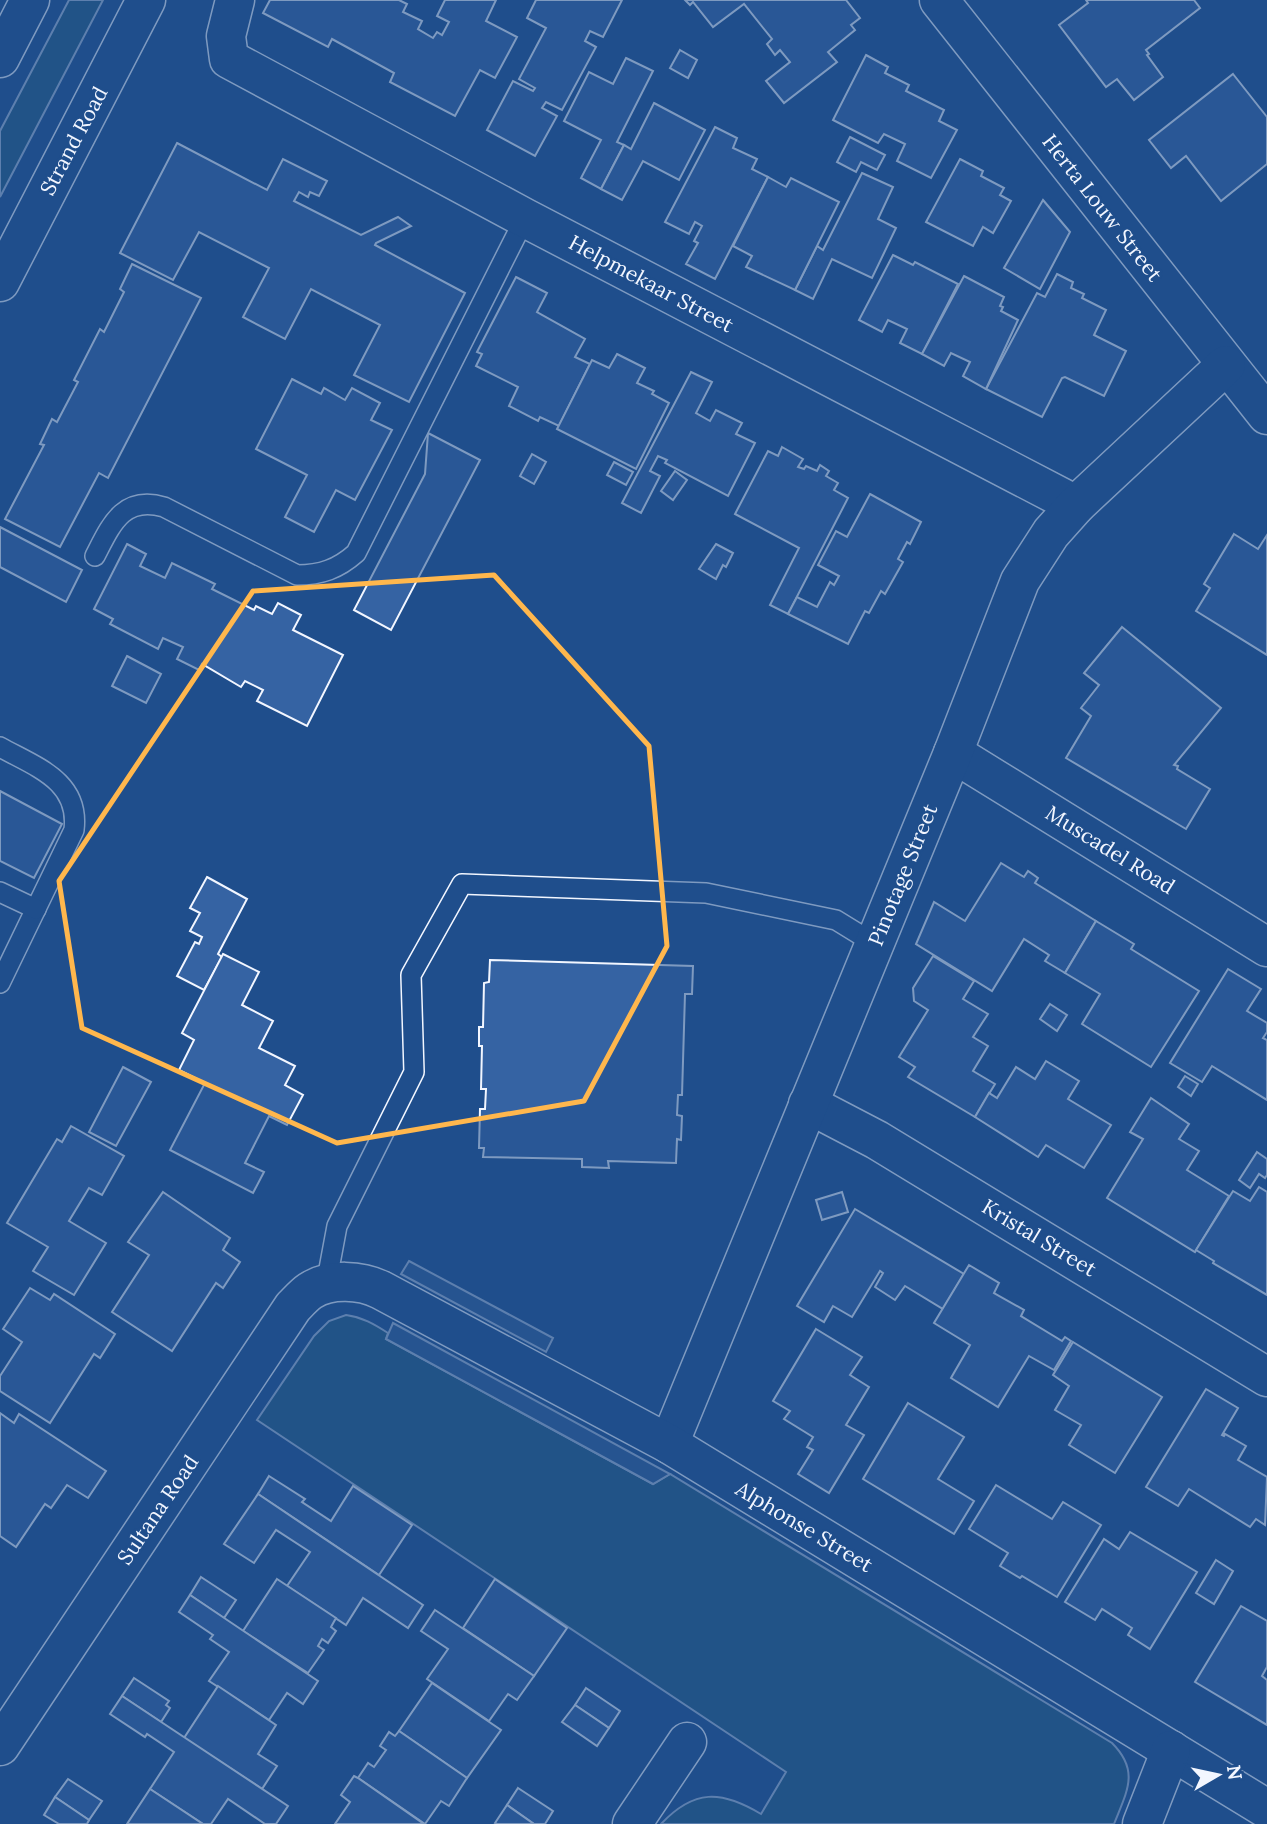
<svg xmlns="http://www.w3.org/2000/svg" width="1267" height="1824" viewBox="0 0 1267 1824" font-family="Lora,serif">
	<rect width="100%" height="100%" fill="#1f4e8c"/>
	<!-- green -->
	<g fill="#245a82" stroke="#a8bbd7" stroke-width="2">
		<polygon points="69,0 103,0 0,197 0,131"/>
		<path d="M346,1315c16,2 28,9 42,18l-2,6 267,145 17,-10 442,269c28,28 15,48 2,81h-453c33,-35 60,-34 100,-10l25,-42 -529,-352 57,-84 15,-15z"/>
	</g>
	<!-- parking -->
	<g fill="#305b95" stroke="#a8bbd7" stroke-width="2">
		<polygon points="409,1261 553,1338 546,1352 401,1274"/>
		<polygon points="393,1323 670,1474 653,1484 386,1339"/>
	</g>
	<!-- building -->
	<g fill="#3563a3" stroke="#f2f6ff" stroke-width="2">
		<polygon points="270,0 399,0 407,4 403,12 422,21 418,29 433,38 437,32 442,35 449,22 437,16 445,0 496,0 486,21 517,37 495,78 480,70 455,116 390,82 394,73 332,39 328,47 263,13"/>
		<polygon points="536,0 622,0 603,37 590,31 585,41 596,47 562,110 546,102 542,108 557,116 535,156 487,130 513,81 533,91 535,88 519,79 546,28 527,18"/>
		<polygon points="685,0 846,0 860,18 851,25 855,30 828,52 837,62 784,103 766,81 790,62 780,50 775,55 767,44 772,39 744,4 713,27 693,2 690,5"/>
		<polygon points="1086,0 1194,0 1200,8 1146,50 1149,54 1147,55 1163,77 1134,100 1117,79 1106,87 1059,25 1088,3"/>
		<polygon points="680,50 697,60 688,78 670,68"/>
		<polygon points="866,55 888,67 885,73 909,85 906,91 944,110 939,121 957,130 931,178 897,161 905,144 884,134 878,143 833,120"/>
		<polygon points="626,58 653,71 617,142 624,145 601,189 581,178 601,140 564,121 589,72 613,84"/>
		<polygon points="1233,74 1267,117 1267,164 1221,201 1186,156 1171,168 1149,140"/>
		<polygon points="654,103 705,130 679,180 643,161 622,200 601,189 624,145 631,149"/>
		<polygon points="715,127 737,138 733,148 757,159 752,169 768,177 715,279 686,264 698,243 694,241 702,226 695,222 689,234 665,222"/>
		<polygon points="850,137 885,155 877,170 861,162 856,172 837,162"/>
		<polygon points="177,143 267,190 283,159 327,181 319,196 310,192 308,197 299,192 294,201 361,235 398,217 411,226 376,243 375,245 465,293 409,402 354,375 380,325 311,289 285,339 243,317 269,268 199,232 173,280 120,253"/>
		<polygon points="960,159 983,171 981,176 1004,188 1000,195 1011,201 993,233 983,227 973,246 926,222"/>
		<polygon points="862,173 893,187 878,219 896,228 872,278 832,259 813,299 795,290 817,246 823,250"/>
		<polygon points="768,177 786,187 791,178 839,202 795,290 746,267 752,256 733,246"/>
		<polygon points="1043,200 1070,232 1040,289 1004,268"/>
		<polygon points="893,255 913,265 915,262 958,284 922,354 900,343 907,329 888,320 882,332 859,320"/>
		<polygon points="132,264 201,298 108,478 99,473 60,547 5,519 44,445 40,444 52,419 57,422 78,382 74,380 100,329 104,332 124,292 120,289"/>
		<polygon points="1057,274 1073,282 1071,288 1084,294 1082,298 1106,310 1094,335 1126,351 1104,396 1065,377 1062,378 1042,417 986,389 1037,293 1045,297"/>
		<polygon points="964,276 1004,297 1000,306 1003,307 1001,311 1018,320 986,389 963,376 970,362 951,353 944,366 922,354"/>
		<polygon points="516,277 547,293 537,312 585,339 575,357 590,364 559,426 540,417 538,421 509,406 518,387 476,366 482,354 477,352"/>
		<polygon points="617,354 645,368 637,383 654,391 652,394 669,403 636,469 557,429 592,360 609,368"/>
		<polygon points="691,372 712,382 696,413 710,421 716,410 742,423 736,434 755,443 728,496 665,463 667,460 658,456 650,471 660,476 641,513 622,503"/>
		<polygon points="292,379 321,394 324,388 345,400 352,388 380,403 371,420 392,430 355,500 336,490 314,532 285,517 307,475 256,449"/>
		<polygon points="428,433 480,460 391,630 354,610 425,474"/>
		<polygon points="782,447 803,459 798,467 804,469 806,466 817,471 820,465 829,471 826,476 838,483 834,490 848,498 788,614 770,605 799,548 735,514 768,451 778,456"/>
		<polygon points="532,454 546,462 534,484 520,476"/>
		<polygon points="614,462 633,472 626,485 607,475"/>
		<polygon points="675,471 687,480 673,500 661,491"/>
		<polygon points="870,494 921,522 910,544 907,542 898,559 903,562 885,594 881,591 869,613 865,611 848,644 788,614 797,597 817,607 830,582 834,585 839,576 818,565 836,531 847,537"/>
		<polygon points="0,527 82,570 66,602 0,567"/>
		<polygon points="1234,534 1258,549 1267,535 1267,655 1196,611 1210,588 1204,584"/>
		<polygon points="127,544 146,554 140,566 165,578 172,563 215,584 212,589 254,610 256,606 272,614 278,603 301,615 293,630 343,655 307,726 257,701 263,690 245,681 241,687 202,664 199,670 177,659 183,647 163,638 158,649 110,624 113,619 94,609"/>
		<polygon points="716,544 733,553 726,567 723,565 716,579 699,569"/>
		<polygon points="1122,627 1221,708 1174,765 1178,766 1177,769 1210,789 1186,829 1066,758 1091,716 1081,708 1099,685 1084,673"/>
		<polygon points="127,656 161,674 146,703 112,686"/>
		<polygon points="0,791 62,824 34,878 0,861"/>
		<polygon points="1001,863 1024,877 1028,871 1038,878 1035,883 1096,921 1065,973 1045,961 1049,955 1024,939 992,991 916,944 934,902 965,921"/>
		<polygon points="207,877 247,899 218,954 222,957 204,990 177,976 195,942 199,944 202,937 190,931 200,913 190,908"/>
		<polygon points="1096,921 1134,944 1131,949 1199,991 1151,1067 1082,1024 1100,994 1065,973"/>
		<polygon points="223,954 259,972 242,1005 273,1021 259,1048 295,1066 285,1085 303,1095 287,1125 269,1116 245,1163 264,1172 253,1193 170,1150 205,1083 179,1070 194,1040 182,1033"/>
		<polygon points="933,956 974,981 963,999 988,1014 973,1037 988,1046 973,1071 995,1084 975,1117 908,1077 915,1067 899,1057 928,1010 914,1001 913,988"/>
		<polygon points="490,960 693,966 692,994 685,994 682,1095 678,1095 677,1115 682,1116 681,1140 677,1139 676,1163 608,1161 609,1168 582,1167 582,1159 483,1157 484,1148 479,1148 480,1109 485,1109 486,1089 481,1089 482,1046 479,1046 479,1027 483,1027 484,983 489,982"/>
		<polygon points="1228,969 1261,989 1247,1011 1267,1023 1267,1032 1263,1038 1267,1040 1267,1100 1212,1066 1202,1082 1170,1063"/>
		<polygon points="1050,1004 1067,1015 1057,1031 1040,1019"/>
		<polygon points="1046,1061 1079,1081 1068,1099 1111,1125 1084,1168 1046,1145 1038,1157 975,1117 989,1093 997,1098 1016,1067 1035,1079"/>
		<polygon points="123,1067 151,1082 116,1146 89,1132"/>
		<polygon points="1185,1076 1198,1084 1191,1096 1178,1087"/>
		<polygon points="1151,1098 1189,1124 1179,1139 1199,1151 1187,1170 1229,1196 1195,1252 1107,1198 1143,1139 1130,1132"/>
		<polygon points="71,1126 124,1156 102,1195 89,1188 69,1221 106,1243 74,1295 33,1271 48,1247 7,1223 57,1139 62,1142"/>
		<polygon points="1257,1152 1267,1159 1267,1175 1265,1178 1259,1174 1250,1188 1239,1180"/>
		<polygon points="1259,1187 1267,1192 1267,1295 1213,1263 1214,1261 1196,1250 1233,1191 1250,1201"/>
		<polygon points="163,1192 230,1238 223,1250 240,1262 223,1288 216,1283 172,1351 112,1312 149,1255 128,1242"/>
		<polygon points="842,1192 848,1212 822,1220 816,1200"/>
		<polygon points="855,1209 964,1274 943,1309 905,1286 895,1300 875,1287 883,1273 880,1271 852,1317 833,1306 824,1322 797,1306"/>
		<polygon points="969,1265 999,1283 994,1293 1024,1310 1021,1316 1062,1341 1065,1337 1071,1341 1054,1370 1029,1356 998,1407 951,1378 970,1345 934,1323"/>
		<polygon points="30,1288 50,1300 54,1294 115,1334 100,1358 94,1354 50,1423 0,1391 0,1376 22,1342 3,1329"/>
		<polygon points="816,1329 862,1357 850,1375 869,1387 846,1425 864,1435 829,1493 798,1474 813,1450 807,1447 813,1437 784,1419 790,1411 773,1401"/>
		<polygon points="1073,1342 1162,1397 1115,1473 1069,1445 1081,1425 1055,1410 1069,1386 1053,1375"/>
		<polygon points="1206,1389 1238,1408 1222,1435 1224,1436 1225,1434 1246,1446 1238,1460 1267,1477 1265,1525 1256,1519 1250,1527 1189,1489 1178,1506 1146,1487"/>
		<polygon points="908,1403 964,1437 938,1479 974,1501 954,1534 863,1479"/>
		<polygon points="0,1413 14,1423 19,1414 106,1471 88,1498 67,1485 51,1508 45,1504 16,1547 0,1536"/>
		<polygon points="269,1476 305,1499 302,1502 331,1521 353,1486 412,1525 379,1575 258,1494"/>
		<polygon points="996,1485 1052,1519 1063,1502 1101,1525 1057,1597 1022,1576 1020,1578 1000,1566 1008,1553 969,1529"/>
		<polygon points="258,1494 423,1605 408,1628 363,1598 346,1625 287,1586 310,1552 276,1530 254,1563 224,1544"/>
		<polygon points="1130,1532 1197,1572 1150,1649 1128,1635 1132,1628 1102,1609 1095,1620 1065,1602 1104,1539 1119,1549"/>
		<polygon points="1216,1560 1233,1571 1214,1604 1196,1593"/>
		<polygon points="201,1577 236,1600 224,1618 190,1595"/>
		<polygon points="277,1579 336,1618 331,1627 336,1631 328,1643 322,1639 318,1646 324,1650 308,1673 243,1631"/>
		<polygon points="495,1579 567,1628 534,1676 463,1628"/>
		<polygon points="190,1595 318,1681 303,1704 287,1693 269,1720 209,1681 229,1652 210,1639 213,1635 179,1612"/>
		<polygon points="1241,1606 1267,1621 1267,1667 1262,1676 1267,1680 1267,1725 1195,1682"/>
		<polygon points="435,1610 534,1676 517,1700 508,1694 489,1721 427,1679 448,1649 421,1631"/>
		<polygon points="134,1678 169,1701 166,1705 170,1708 161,1722 122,1696"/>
		<polygon points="432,1683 501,1730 467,1778 399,1731"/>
		<polygon points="218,1686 276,1725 258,1754 277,1766 262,1789 184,1738"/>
		<polygon points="586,1688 620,1711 609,1728 575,1705"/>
		<polygon points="122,1696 288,1806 276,1824 265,1824 228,1799 211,1824 203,1824 150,1789 174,1752 147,1734 145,1737 110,1714"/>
		<polygon points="575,1705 609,1728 597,1746 562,1722"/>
		<polygon points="399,1731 467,1778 449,1806 441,1801 425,1824 358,1778 368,1763 374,1767 386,1750 380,1746 389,1732 395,1736"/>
		<polygon points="354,1776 358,1778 424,1824 335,1824 350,1802 341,1795"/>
		<polygon points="68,1779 102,1801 89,1820 55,1797"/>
		<polygon points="518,1788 553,1811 545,1824 534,1824 507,1805"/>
		<polygon points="150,1789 203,1824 127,1824"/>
		<polygon points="55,1797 89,1820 87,1824 59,1824 44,1815"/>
		<polygon points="507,1805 534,1824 497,1824 495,1823"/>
	</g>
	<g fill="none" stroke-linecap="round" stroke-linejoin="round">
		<!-- lane casing -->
		<g stroke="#f2f6ff" stroke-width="22">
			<g id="lane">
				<path d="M95,556c16,-31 28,-61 69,-49l133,68c24,0 41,-6 59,-22l169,-335"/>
				<path d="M0,747c36,20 80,34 74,83l-74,153"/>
				<polyline points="0,892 36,909"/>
				<polyline points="326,1285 337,1226 414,1072 411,975 462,884 706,893 836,920 875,944"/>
			</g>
		</g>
		<!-- street casing -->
		<g stroke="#f2f6ff" stroke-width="41">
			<g id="street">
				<polyline points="235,0 226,36 229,59 525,218 1076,505"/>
				<polyline points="939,0 1267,415"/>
				<polyline points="953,753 1267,947"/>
				<polyline points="808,1104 877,1140 1267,1377"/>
				<polyline points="669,1444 953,753 1020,581 1051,533 1076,505 1226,365"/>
				<path d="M0,1746l293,-439c5,-5 11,-12 17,-16 20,-13 51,-11 71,-1l288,154 598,365"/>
				<polyline points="632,1824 687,1742"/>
				<polyline points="1142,1824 1171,1750"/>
			</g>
		</g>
		<!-- primary casing -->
		<g stroke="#f2f6ff" stroke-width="41">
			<g id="primary">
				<polyline points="0,58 30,0"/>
				<polyline points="0,282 146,0"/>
			</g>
		</g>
		<!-- lane -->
		<use href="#lane" stroke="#1f4e8c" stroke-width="19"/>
		<!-- street -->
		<use href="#street" stroke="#1f4e8c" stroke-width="38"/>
		<!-- primary -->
		<use href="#primary" stroke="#1f4e8c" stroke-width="38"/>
	</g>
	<!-- marked area -->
	<path d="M0 0H1267V1824H0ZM494,575l155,171 18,200 -83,155 -247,42 -255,-115 -23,-147 194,-290z" fill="#1f4e8c" fill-opacity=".55" fill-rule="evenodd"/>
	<path fill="none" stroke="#ffb74d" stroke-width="5" stroke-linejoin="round" d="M494,575l155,171 18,200 -83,155 -247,42 -255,-115 -23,-147 194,-290z"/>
	<g text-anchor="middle" stroke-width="5" stroke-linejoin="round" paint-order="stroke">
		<!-- street labels -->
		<g font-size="21" fill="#f2f6ff" stroke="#1f4e8c">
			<text transform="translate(74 141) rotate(-62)" y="7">Strand Road</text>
			<text transform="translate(1102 208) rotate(52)" y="7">Herta Louw Street</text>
			<text transform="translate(651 284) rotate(28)" y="7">Helpmekaar Street</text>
			<text transform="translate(1110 850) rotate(32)" y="7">Muscadel Road</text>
			<text transform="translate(903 875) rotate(-68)" y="7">Pinotage Street</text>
			<text transform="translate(1039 1238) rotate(31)" y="7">Kristal Street</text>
			<text transform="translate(158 1510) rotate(-56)" y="7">Sultana Road</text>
			<text transform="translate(804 1527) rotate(31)" y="7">Alphonse Street</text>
		</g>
	</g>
	<!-- north arrow -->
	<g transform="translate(1218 1775) rotate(81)" stroke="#1f4e8c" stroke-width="5" paint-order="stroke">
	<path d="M0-5L12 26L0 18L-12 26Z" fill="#f2f6ff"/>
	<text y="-10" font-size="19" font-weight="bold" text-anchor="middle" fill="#f2f6ff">N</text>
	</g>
</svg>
